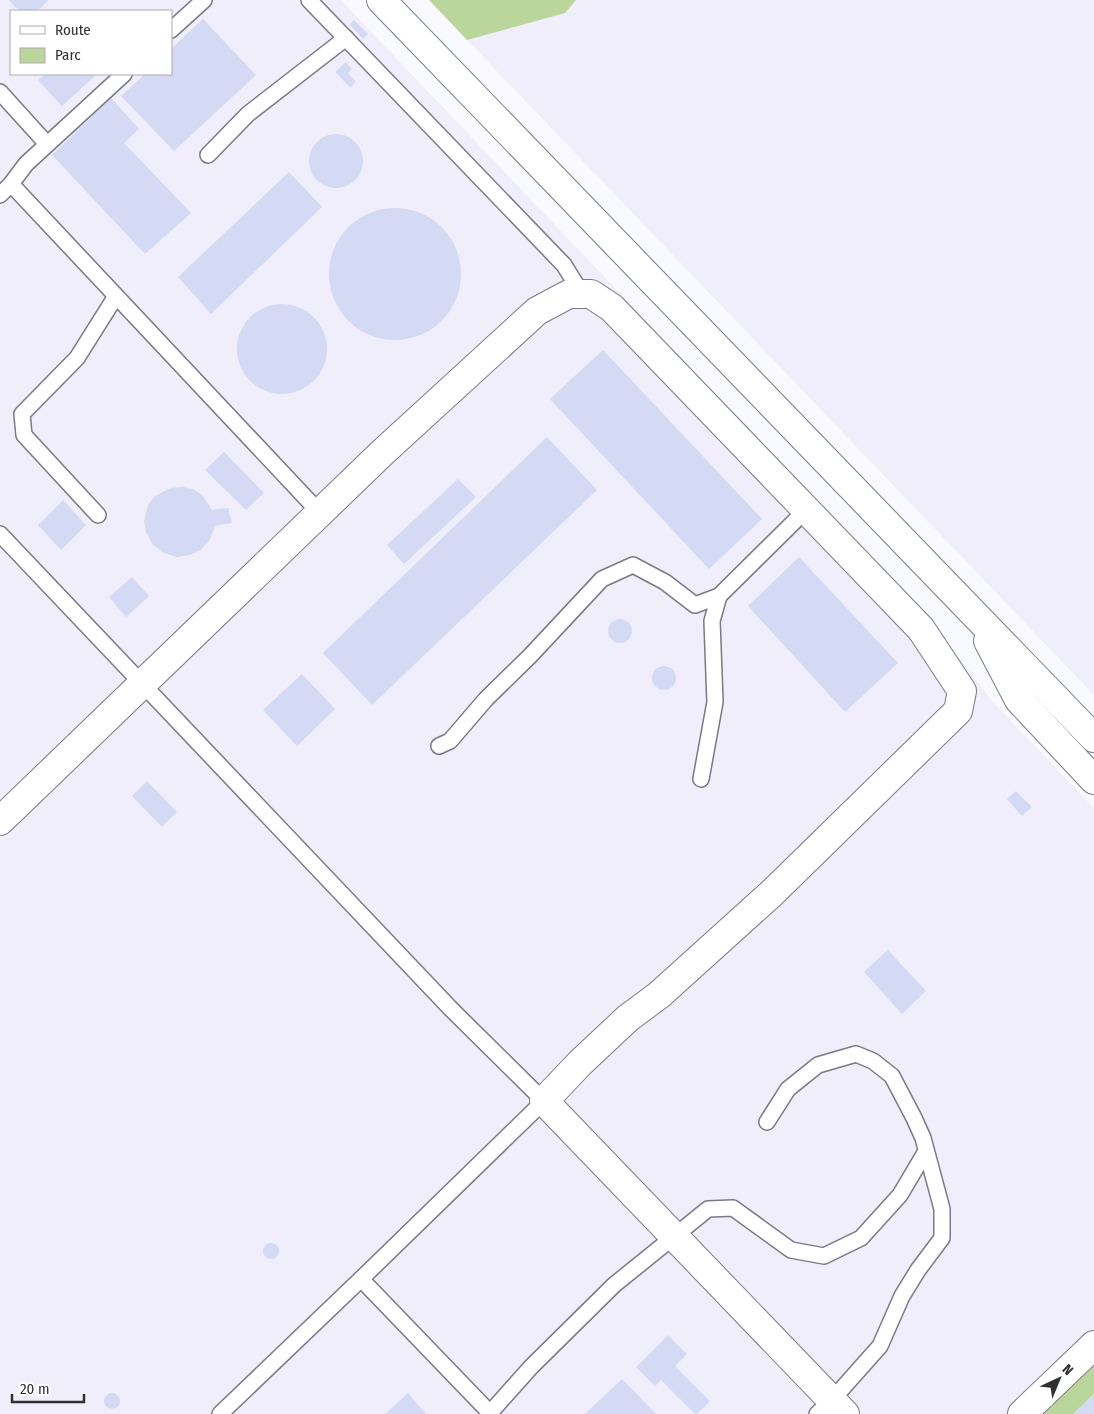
<svg xmlns="http://www.w3.org/2000/svg" width="1094" height="1414" viewBox="0 0 1094 1414" font-family="'Fira Sans Condensed',sans-serif">
	<rect width="100%" height="100%" fill="#f9faff"/>
	<!-- industrial -->
	<g fill="#f1eefb" fill-rule="evenodd">
		<path d="M0,0h341l586,616 66,86 101,106v606h-1094zM11,11h160v63h-160z"/>
		<polygon points="429,0 1094,0 1094,695 467,40"/>
	</g>
	<!-- green -->
	<g fill="#bbd69b">
		<polygon points="429,0 576,0 565,13 467,40"/>
		<polygon points="1094,1362 1094,1394 1073,1414 1042,1414"/>
	</g>
	<!-- building -->
	<g fill="#d4d9f4">
		<polygon points="9,0 48,0 41,8 32,11 22,11 15,7"/>
		<polygon points="203,19 256,75 174,151 121,96 145,74 171,74 171,49"/>
		<polygon points="354,20 368,34 363,39 350,25"/>
		<polygon points="346,62 352,69 348,73 356,82 350,87 335,72"/>
		<polygon points="45,74 97,74 62,106 38,80"/>
		<polygon points="111,98 139,129 124,143 191,213 145,254 52,155"/>
		<circle cx="336" cy="161" r="27"/>
		<polygon points="289,172 322,207 211,314 178,277"/>
		<circle cx="395" cy="274" r="66"/>
		<circle cx="282" cy="349" r="45"/>
		<polygon points="603,350 762,519 709,569 550,399"/>
		<polygon points="547,437 597,490 372,705 323,653"/>
		<polygon points="224,452 264,493 246,510 205,470"/>
		<polygon points="458,479 476,497 404,564 387,545"/>
		<polygon points="182,487 193,489 203,496 212,510 228,508 232,523 215,526 210,539 202,549 190,555 177,557 164,553 153,545 146,532 144,521 148,505 155,496 171,488"/>
		<polygon points="63,500 86,525 61,550 38,525"/>
		<polygon points="799,557 898,663 845,712 748,606"/>
		<polygon points="132,577 149,596 126,617 109,597"/>
		<circle cx="620" cy="631" r="12"/>
		<circle cx="664" cy="678" r="12"/>
		<polygon points="302,674 335,709 297,746 263,710"/>
		<polygon points="147,781 177,812 162,827 132,796"/>
		<polygon points="1016,791 1032,807 1022,816 1007,799"/>
		<polygon points="888,950 926,991 902,1014 864,972"/>
		<circle cx="271" cy="1251" r="8"/>
		<polygon points="668,1335 687,1354 675,1366 710,1401 697,1414 695,1414 661,1380 655,1386 636,1367"/>
		<polygon points="622,1379 656,1414 585,1414"/>
		<circle cx="112" cy="1401" r="8"/>
		<polygon points="408,1393 426,1414 385,1414"/>
		<polygon points="1094,1394 1094,1414 1073,1414"/>
	</g>
	<g fill="none" stroke-linecap="round" stroke-linejoin="round">
		<!-- service casing -->
		<g stroke="#787a85" stroke-width="18">
			<g id="service">
				<polyline points="309,0 564,265 582,294"/>
				<polyline points="171,30 204,0"/>
				<polyline points="0,92 47,144"/>
				<polyline points="208,155 248,114 346,38"/>
				<polyline points="11,184 26,164 124,74"/>
				<polyline points="0,195 11,184 320,513"/>
				<polyline points="98,515 24,435 22,414 77,358 116,296"/>
				<polyline points="0,534 451,1009 544,1101 361,1279 220,1414"/>
				<polyline points="439,746 450,741 486,699 530,656 602,579 633,565 665,582 695,605 719,596 806,510"/>
				<polyline points="701,779 715,702 712,621 719,596"/>
				<polyline points="767,1122 788,1089 818,1065 856,1054 873,1061 892,1076 914,1118 923,1138 942,1209 942,1238 918,1270 902,1296 880,1346 832,1400 817,1414"/>
				<polyline points="361,1279 491,1414"/>
				<polyline points="490,1413 531,1367 614,1285 708,1209 733,1208 791,1250 824,1256 861,1238 900,1195 926,1151"/>
			</g>
		</g>
		<!-- minor casing -->
		<g stroke="#787a85" stroke-width="30">
			<g id="minor">
				<polyline points="381,0 1094,738"/>
				<polyline points="988,641 1019,700 1094,780"/>
				<polyline points="0,821 383,452 537,311 569,294 591,294 612,308 921,629 962,691 958,711 772,893 659,995 628,1018 580,1063 544,1101 845,1414"/>
				<polyline points="1022,1414 1094,1345"/>
			</g>
		</g>
		<!-- service -->
		<use href="#service" stroke="#fff" stroke-width="15"/>
		<!-- minor -->
		<use href="#minor" stroke="#fff" stroke-width="28"/>
	</g>
	<!-- legend -->
	<rect x="10" y="10" width="162" height="65" fill="#ffffff" stroke="#acacae"/>
	<rect x="20" y="26" width="25" height="8" fill="#ffffff" stroke="#acacae"/>
	<text x="55" y="35" font-size="15" fill="#2f3034">Route</text>
	<rect x="20" y="48" width="25" height="15" fill="#bbd69b" stroke="#acacae"/>
	<text x="55" y="60" font-size="15" fill="#2f3034">Parc</text>
	<!-- north arrow -->
	<g transform="translate(1059 1379) rotate(44)" stroke="#ffffff" stroke-width="4" paint-order="stroke">
	<path d="M0-4L9 19L0 12L-9 19Z" fill="#2f3034"/>
	<text y="-8" font-size="14" font-weight="bold" text-anchor="middle" fill="#2f3034">N</text>
	</g>
	<!-- scale -->
	<path d="M12 1394v8h72v-8" fill="none" stroke="#2f3034" stroke-width="2.5"/>
	<text x="20" y="1394" font-size="15" fill="#2f3034" stroke="#ffffff" stroke-width="4" paint-order="stroke">20 m</text>
</svg>
